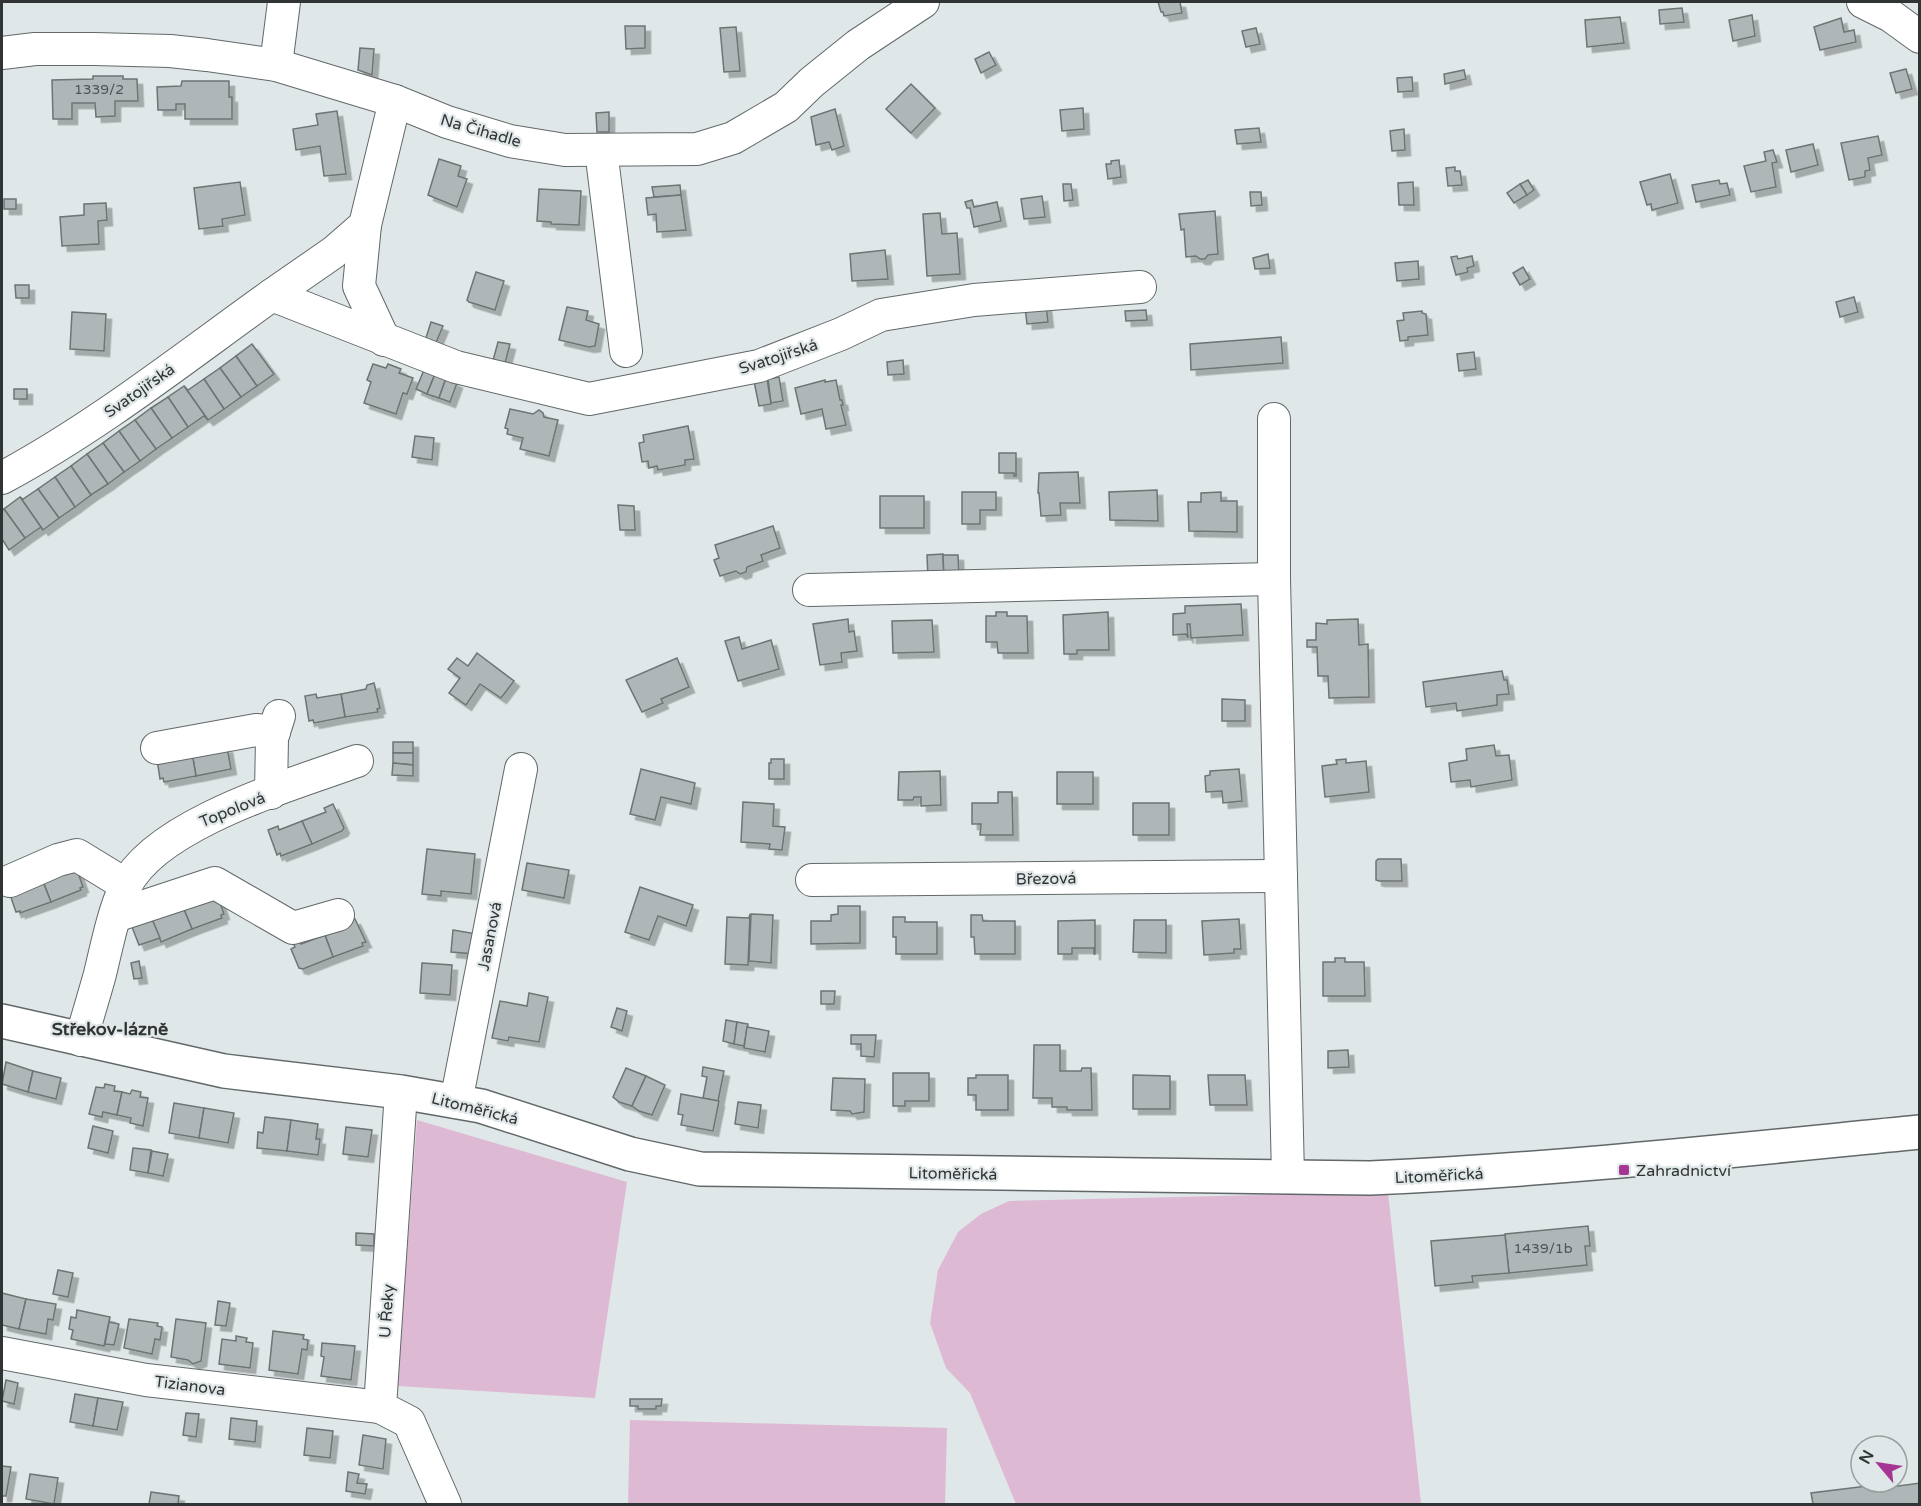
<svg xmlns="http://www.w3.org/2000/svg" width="1921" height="1506" viewBox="0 0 1921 1506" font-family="'Varela Round',sans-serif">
	<defs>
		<filter id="shadow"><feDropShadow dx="5.5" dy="5.5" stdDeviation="0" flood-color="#0004"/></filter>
	</defs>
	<rect width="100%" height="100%" fill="#e0e7e8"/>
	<!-- green -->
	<g fill="#ddb9d4">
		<polygon points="417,1120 627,1182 595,1398 397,1386"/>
		<polygon points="1388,1192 1421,1504 1016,1504 970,1393 946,1368 930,1323 938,1270 958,1232 981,1214 1009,1201"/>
		<polygon points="630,1420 947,1428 945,1504 628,1504"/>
	</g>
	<!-- building -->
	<g fill="#afb6b7" stroke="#6e7475" stroke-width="1.5" filter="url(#shadow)">
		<polygon points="1158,2 1180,2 1182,13 1164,16 1163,12 1161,12"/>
		<polygon points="1682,8 1684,22 1660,24 1659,10"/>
		<polygon points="1752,15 1755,36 1733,41 1729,20"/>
		<polygon points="1620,17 1624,43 1587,47 1585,20"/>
		<polygon points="1841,18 1844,32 1854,30 1856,42 1820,50 1814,27"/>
		<polygon points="625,26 645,26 645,48 626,49"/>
		<polygon points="736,27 740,71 724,72 720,28"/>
		<polygon points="1256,28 1260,44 1246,47 1242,31"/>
		<polygon points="360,48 374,49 372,75 358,70"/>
		<polygon points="989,52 996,65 981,73 975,59"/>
		<polygon points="1906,69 1912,89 1896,93 1890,73"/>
		<polygon points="1464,70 1466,79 1445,84 1444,74"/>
		<polygon points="93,76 123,76 123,79 137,79 138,101 115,101 115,116 96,117 95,103 72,103 72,119 53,119 52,80 93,79"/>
		<polygon points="1412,77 1413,91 1398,92 1397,78"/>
		<polygon points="182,81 229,81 229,97 232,97 232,119 185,119 185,104 176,104 176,110 158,110 157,87 181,86"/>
		<polygon points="911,84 935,108 911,133 886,109"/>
		<polygon points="1083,108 1084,129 1062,131 1060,110"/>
		<polygon points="835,109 844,146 832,150 829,142 816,145 811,117"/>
		<polygon points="337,111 346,174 324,176 320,146 296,150 293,129 318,125 316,114"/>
		<polygon points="609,112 609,132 597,132 596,113"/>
		<polygon points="1259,128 1261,142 1237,144 1235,130"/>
		<polygon points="1404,129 1405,150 1392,151 1390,131"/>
		<polygon points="1878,136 1882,155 1868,158 1870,170 1865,171 1865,177 1849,180 1841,143"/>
		<polygon points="1813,144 1818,165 1791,172 1786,150"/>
		<polygon points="1773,150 1777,162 1772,163 1776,187 1751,192 1744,166 1766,161 1764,152"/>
		<polygon points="439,159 461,166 458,176 467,179 457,207 428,195"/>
		<polygon points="1119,160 1121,177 1108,179 1106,164 1111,164 1111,161"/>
		<polygon points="1455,167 1455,171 1460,171 1462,185 1448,186 1446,168"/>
		<polygon points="1670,174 1678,203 1652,210 1651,204 1647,205 1640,182"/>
		<polygon points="1528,180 1534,190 1527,195 1520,184"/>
		<polygon points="1719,180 1720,184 1727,183 1730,195 1696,202 1692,185"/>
		<polygon points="240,182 245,215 222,219 223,226 199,229 194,188"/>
		<polygon points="1413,182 1414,205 1399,205 1398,183"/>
		<polygon points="1063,184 1071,184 1073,200 1064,201"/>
		<polygon points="1520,184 1527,195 1514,203 1507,193"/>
		<polygon points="680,185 681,195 654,197 652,187"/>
		<polygon points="539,189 581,191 579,225 551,224 551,222 537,221"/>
		<polygon points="1250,192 1261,192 1262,205 1251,206"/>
		<polygon points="681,195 686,230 657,232 656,214 648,215 646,198"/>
		<polygon points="1042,196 1045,217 1024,219 1021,199"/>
		<rect x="4" y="199" width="12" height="10"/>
		<polygon points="972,200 974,207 997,202 1001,221 974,227 970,208 967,208 965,202"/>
		<polygon points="106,203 107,220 98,221 99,244 62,246 60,217 84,215 84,204"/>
		<polygon points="1215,211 1218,254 1208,255 1205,259 1200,259 1196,256 1186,257 1184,229 1181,230 1179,214"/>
		<polygon points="940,213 942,234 957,233 960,274 927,276 923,214"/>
		<polygon points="885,250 888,279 852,281 850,254"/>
		<polygon points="1268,254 1270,268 1255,269 1253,258"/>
		<polygon points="1457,256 1458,259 1472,256 1474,266 1467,268 1468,272 1456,275 1451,257"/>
		<polygon points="1418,261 1419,279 1397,281 1395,263"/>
		<polygon points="1523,267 1530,279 1520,285 1513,273"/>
		<polygon points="476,272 504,281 495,310 469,302 467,300"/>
		<polygon points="15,285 29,285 29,298 16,298"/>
		<polygon points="1854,297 1858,312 1840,317 1836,302"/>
		<polygon points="1046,305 1048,322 1027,324 1025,307"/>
		<polygon points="567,307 588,311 586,320 599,324 595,346 589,347 559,340"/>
		<polygon points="1146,310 1147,320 1126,321 1125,311"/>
		<polygon points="1422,311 1422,313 1426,314 1428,335 1408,337 1408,340 1400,341 1397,321 1404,320 1403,313"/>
		<polygon points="72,312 106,314 104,351 70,349"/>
		<polygon points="431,322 443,326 435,345 425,341"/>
		<polygon points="1281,337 1283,363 1191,370 1190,344"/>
		<polygon points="498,342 510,344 504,367 492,364"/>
		<polygon points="252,344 274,374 257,386 236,356"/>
		<polygon points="1474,352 1476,369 1459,371 1457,354"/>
		<polygon points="236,356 257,386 241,397 220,368"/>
		<polygon points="903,360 904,374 888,375 887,362"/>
		<polygon points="373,364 386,368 388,364 401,369 399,373 413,378 407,394 403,393 396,414 364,403 371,382 367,380"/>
		<polygon points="220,368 241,397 224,409 204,379"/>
		<polygon points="424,370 435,374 427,394 416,389"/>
		<polygon points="435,374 446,378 439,398 427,394"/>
		<polygon points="779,377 783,401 771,403 768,379"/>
		<polygon points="446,378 457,383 450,402 439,398"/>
		<polygon points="204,379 224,409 208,420 184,386 188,390"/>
		<polygon points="767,379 771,404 759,406 754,381"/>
		<polygon points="825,380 825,382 836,380 840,400 842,400 843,405 841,405 846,425 826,429 822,409 801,414 795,388"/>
		<polygon points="184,386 208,420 204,416 188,427 168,397"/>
		<rect x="14" y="389" width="13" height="10"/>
		<polygon points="168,397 188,427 172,438 151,408"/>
		<polygon points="151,408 172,438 156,449 135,420"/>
		<polygon points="510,409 533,414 539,410 543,413 544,417 558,420 549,456 520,449 523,438 507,434 508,429 505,428"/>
		<polygon points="135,420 156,449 140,461 119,431"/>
		<polygon points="688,426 694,459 685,460 685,465 658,470 657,466 649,468 648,461 642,462 639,443 644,442 643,435"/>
		<polygon points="119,431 140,461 124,472 103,443"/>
		<polygon points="415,436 434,438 432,460 412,457"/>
		<polygon points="103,443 124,472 108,484 87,454"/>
		<polygon points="999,453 1016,453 1016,476 1014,476 1014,473 999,473"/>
		<polygon points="87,454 108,484 91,495 71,466"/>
		<polygon points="71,466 91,495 75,507 55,477"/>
		<polygon points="1078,472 1080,503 1060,503 1061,515 1041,516 1039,493 1038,493 1039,473"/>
		<polygon points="55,477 75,507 59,518 38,489"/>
		<polygon points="38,489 59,518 43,530 20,497 23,499"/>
		<polygon points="1157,490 1158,521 1110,520 1109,492"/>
		<polygon points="962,492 996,492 996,510 980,510 980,524 962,524"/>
		<polygon points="1221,492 1221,501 1237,501 1237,532 1189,531 1188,502 1201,502 1201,493"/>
		<rect x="880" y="496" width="44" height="32"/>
		<polygon points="20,497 43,530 41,527 25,538 4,509"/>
		<polygon points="618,505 634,506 635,530 620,530"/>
		<polygon points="4,509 25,538 9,550 2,539 2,511"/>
		<polygon points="773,526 780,548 761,555 763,561 747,567 746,572 740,574 736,571 720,576 714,560 719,558 715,545"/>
		<polygon points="943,554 944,578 928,579 927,555"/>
		<polygon points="943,555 958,555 959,577 944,578"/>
		<polygon points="1241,604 1243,635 1191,638 1190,624 1187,624 1188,638 1186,634 1173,635 1173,614 1185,613 1185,606"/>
		<polygon points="996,612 1007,612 1007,616 1027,616 1028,653 998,653 997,642 986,642 986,616 996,616"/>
		<polygon points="1108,612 1109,650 1077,650 1077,654 1064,654 1063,615"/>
		<polygon points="848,619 849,632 854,631 857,651 841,653 842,662 820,665 813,624"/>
		<polygon points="1358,619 1359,645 1368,644 1369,697 1329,698 1328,676 1318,676 1317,647 1307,647 1307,640 1316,640 1316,623 1327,624 1327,620"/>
		<polygon points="932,620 934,652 893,653 892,621"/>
		<polygon points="739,637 742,649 771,640 779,669 738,681 725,641"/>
		<polygon points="477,653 514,681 501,698 480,684 466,705 449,693 460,678 448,669 457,658 468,666"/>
		<polygon points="677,658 689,687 661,699 663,703 642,712 626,680"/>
		<polygon points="1502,671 1504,680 1507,680 1509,694 1497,695 1497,705 1457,711 1456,703 1426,707 1423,682"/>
		<polygon points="374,683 380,708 377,709 378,712 345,717 341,694 366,689 367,685"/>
		<polygon points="316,694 317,698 341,694 345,717 314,723 313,720 309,721 305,696"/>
		<polygon points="1222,699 1245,700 1245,721 1222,721"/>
		<rect x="393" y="742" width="20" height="11"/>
		<polygon points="1494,745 1496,756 1509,755 1512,780 1471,787 1470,780 1451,782 1449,763 1467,760 1466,749"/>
		<polygon points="227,747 231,769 196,776 192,753"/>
		<polygon points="192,753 196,776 164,782 163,778 160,779 157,759"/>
		<polygon points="393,753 413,753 413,765 393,763"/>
		<polygon points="771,759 784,759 784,779 769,779 769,763 771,763"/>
		<polygon points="1346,759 1346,763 1366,761 1369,792 1325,797 1322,766 1337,764 1336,760"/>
		<polygon points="393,763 413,765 413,776 392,775"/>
		<polygon points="641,769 695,783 691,804 661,797 655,820 630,814"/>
		<polygon points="1239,769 1242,801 1223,803 1222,791 1206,792 1205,776 1210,775 1210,771"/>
		<polygon points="940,771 941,805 921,806 921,797 914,797 913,800 898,800 899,772"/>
		<rect x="1057" y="772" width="36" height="32"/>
		<polygon points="998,792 1012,792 1013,835 980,835 981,824 972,824 972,803 998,803"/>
		<polygon points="743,802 774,804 773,826 785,827 782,850 769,849 770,844 741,842"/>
		<rect x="1133" y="803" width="36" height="32"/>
		<polygon points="333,804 344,828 342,831 312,844 302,821 326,812 324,808"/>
		<polygon points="302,821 312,844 281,856 280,853 277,855 268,830 278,826 279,830"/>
		<polygon points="427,849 475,854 471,894 441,891 441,896 422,894"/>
		<polygon points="1378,859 1401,859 1402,881 1379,881 1376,880 1376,861"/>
		<polygon points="527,863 569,870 564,898 522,890"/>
		<polygon points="76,867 83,887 80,888 81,890 51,902 42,879"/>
		<polygon points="42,879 51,902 20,913 20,911 16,912 8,889"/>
		<polygon points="640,887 693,905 686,926 658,916 649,940 625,932"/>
		<polygon points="217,894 224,914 221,915 222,918 192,929 183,907"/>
		<polygon points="838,906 860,906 860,943 811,944 811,921 831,921 831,915 838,914"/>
		<polygon points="183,907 192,929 161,942 152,919"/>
		<polygon points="750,914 748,965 725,964 727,917 749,918"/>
		<polygon points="751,914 773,915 771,963 749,961"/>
		<polygon points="971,915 982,915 983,921 1015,921 1015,954 975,954 974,937 971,937"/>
		<polygon points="893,917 905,917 905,922 937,922 937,954 896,954 896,937 893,937"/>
		<polygon points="152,919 160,938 139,945 132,927"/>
		<polygon points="355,919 366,942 362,943 363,946 333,957 325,935 348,926 347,922"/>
		<polygon points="1239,919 1241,949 1234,949 1234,953 1204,955 1202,921"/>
		<polygon points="1095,920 1095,954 1094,954 1094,948 1072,948 1072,954 1058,954 1058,921"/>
		<polygon points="1134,920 1166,920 1166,953 1133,952"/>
		<polygon points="453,930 477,934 475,954 451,952"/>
		<polygon points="325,935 333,957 303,969 299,968 291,949 295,947 293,943 300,941 301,944"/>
		<polygon points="1335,958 1345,958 1345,962 1364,962 1365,996 1323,996 1323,962 1335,962"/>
		<polygon points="139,961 142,978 134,979 131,963"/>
		<polygon points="422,963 452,965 450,995 420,993"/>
		<polygon points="821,991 835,991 834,1004 821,1004"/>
		<polygon points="529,993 548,997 539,1042 509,1037 508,1041 492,1038 500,1001 527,1006"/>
		<polygon points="617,1008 627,1011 622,1031 611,1027"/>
		<polygon points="726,1020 737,1022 734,1044 723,1041"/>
		<polygon points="737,1022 748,1024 744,1046 734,1044"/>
		<polygon points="747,1027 769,1031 765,1052 744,1048"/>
		<polygon points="851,1035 876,1035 874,1057 861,1056 861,1044 851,1044"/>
		<polygon points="1034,1045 1060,1045 1060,1071 1081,1071 1082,1068 1091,1068 1092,1110 1067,1110 1067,1107 1052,1107 1052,1098 1033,1098"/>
		<polygon points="1348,1050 1349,1067 1328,1068 1328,1051"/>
		<polygon points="6,1062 33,1071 28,1092 2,1084"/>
		<polygon points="703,1067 724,1071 718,1101 703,1098 707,1077 702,1076"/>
		<polygon points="626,1068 646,1076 632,1106 619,1102 613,1097"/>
		<polygon points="33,1071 61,1078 56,1099 28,1092"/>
		<polygon points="893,1073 929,1073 929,1101 905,1101 905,1106 893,1106"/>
		<polygon points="976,1075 1008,1075 1008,1110 976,1110 976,1095 968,1095 968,1078 976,1078"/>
		<polygon points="1133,1075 1170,1076 1170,1109 1133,1109"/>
		<polygon points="1208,1075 1245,1075 1247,1105 1210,1105"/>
		<polygon points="646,1076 665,1085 652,1115 639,1111 632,1106"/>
		<polygon points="833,1078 865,1079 864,1112 852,1114 850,1111 831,1110"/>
		<polygon points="105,1084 115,1086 114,1091 122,1092 117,1115 103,1112 102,1117 89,1114 96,1087 104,1088"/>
		<polygon points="132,1090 141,1092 140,1097 148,1098 143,1126 130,1123 131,1118 117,1115 122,1092 130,1094"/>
		<polygon points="681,1094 719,1101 713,1131 681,1125 683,1115 678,1114"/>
		<polygon points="738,1102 761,1105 758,1128 735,1124"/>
		<polygon points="174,1103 204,1108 199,1138 169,1133"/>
		<polygon points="204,1108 234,1113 228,1143 199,1138"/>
		<polygon points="265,1117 291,1120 287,1151 257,1148 258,1132 263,1133"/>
		<polygon points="291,1120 318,1124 316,1139 320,1139 318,1155 287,1151"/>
		<polygon points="93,1126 113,1131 108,1153 88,1148"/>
		<polygon points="346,1127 372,1130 368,1157 343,1154"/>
		<polygon points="133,1148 151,1150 148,1173 130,1170"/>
		<polygon points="152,1151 168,1154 163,1176 148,1173"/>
		<polygon points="1588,1226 1590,1246 1585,1246 1587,1265 1509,1273 1505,1234"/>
		<polygon points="356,1233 374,1234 374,1246 356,1245"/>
		<polygon points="1505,1235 1509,1273 1472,1276 1473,1282 1435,1286 1431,1241"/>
		<polygon points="58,1270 73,1273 68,1297 53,1294"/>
		<polygon points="2,1293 26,1299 19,1329 2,1325"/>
		<polygon points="26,1299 56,1304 53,1320 48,1319 46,1334 19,1329"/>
		<polygon points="218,1301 230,1303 226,1326 215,1325"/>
		<polygon points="77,1310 110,1317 104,1346 71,1339 73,1330 69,1329 71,1317 76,1318"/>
		<polygon points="129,1319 158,1323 157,1326 162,1327 160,1340 155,1339 152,1354 124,1348"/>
		<polygon points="176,1319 206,1323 201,1361 193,1364 188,1360 171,1357"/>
		<polygon points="109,1322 119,1324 114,1345 105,1344"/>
		<polygon points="273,1331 304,1335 303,1339 308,1340 307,1350 302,1349 298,1374 269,1370"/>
		<polygon points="236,1336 247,1338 246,1342 253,1343 250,1368 219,1364 222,1339 236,1341"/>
		<polygon points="322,1343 355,1346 351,1380 321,1376 324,1357 321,1356"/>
		<polygon points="6,1380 18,1383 14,1404 2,1401"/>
		<polygon points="75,1394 98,1398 93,1426 70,1422"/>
		<polygon points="98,1398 123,1402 117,1430 93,1426"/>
		<polygon points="630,1399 662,1399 661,1406 656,1406 656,1409 638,1409 638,1406 630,1406"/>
		<polygon points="186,1413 199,1414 196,1437 183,1435"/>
		<polygon points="231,1418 257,1421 255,1442 229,1439"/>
		<polygon points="307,1428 333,1431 330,1458 304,1455"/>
		<polygon points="363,1435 386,1439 383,1469 359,1465"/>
		<polygon points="2,1466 11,1467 6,1496 2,1496"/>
		<polygon points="348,1472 359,1474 357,1483 367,1484 365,1494 346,1491"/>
		<polygon points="30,1474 58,1478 54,1504 26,1499"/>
		<polygon points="1920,1483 1920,1504 1813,1504 1811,1493 1875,1485 1876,1489"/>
		<polygon points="151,1492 179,1496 178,1504 149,1504"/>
	</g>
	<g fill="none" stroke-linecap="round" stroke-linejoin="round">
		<!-- minor casing -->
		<g stroke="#626869" stroke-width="34">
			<g id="minor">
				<polyline points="1863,2 1891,16 1920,37"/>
				<polyline points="2,53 35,49 94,49 170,51 207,55 276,65 395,101 447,122 510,141 565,150 697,149 733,138 786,107 812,82 858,45 923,2"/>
				<polyline points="276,65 284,2"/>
				<polyline points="601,150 626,351"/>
				<polyline points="272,295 334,252 365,225"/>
				<polyline points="384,340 359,286 365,225 395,101"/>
				<polyline points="1274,419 1274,579 1288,1176"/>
				<path d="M2,478c95,-51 182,-120 270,-183l184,72 133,32 170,-33 82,-32 40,-19 93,-15 166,-13"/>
				<polyline points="809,590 1274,579"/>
				<polyline points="157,748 256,730 274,732"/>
				<polyline points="271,793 272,738 279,716"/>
				<polyline points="812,880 1281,876"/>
				<polyline points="10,881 58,860 77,855 126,885"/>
				<polyline points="115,916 215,883 293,928 338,915"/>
				<path d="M81,1040c6,-22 13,-44 19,-66 7,-29 13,-60 25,-87 31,-64 169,-103 232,-126"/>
				<polyline points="401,1092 380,1407 409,1422 445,1504"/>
				<polyline points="456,1102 521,769"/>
				<polyline points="2,1353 146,1380 380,1407"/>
			</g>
		</g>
		<!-- major casing -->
		<g stroke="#626869" stroke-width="36">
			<path id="major" d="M2,1021l222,50 177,21 80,14 149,48 70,15 670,9c183,-8 366,-28 550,-46"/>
		</g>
		<!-- minor -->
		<use href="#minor" stroke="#fff" stroke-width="32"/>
		<!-- major -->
		<use href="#major" stroke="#fff" stroke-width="33"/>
	</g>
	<!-- markers -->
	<rect fill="#a53693" stroke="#e0e7e8" stroke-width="2" x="1618" y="1164" width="12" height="12" rx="3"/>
	<g text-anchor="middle" stroke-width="4.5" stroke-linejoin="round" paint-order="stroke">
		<!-- number labels -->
		<g font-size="14" fill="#505456">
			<text x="99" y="94">1339/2</text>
			<text x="1543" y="1253">1439/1b</text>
		</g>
		<!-- street labels -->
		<g font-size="16" fill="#313435" stroke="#e0e7e8">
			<text transform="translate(481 130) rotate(16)" y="6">Na Čihadle</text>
			<text transform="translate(778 356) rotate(-18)" y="6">Svatojiřská</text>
			<text transform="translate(139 390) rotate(-35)" y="6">Svatojiřská</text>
			<text transform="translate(232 809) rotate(-22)" y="6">Topolová</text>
			<text transform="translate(1046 878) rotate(-1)" y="6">Březová</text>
			<text transform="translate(489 936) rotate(-79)" y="6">Jasanová</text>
			<text transform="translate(475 1108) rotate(14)" y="6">Litoměřická</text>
			<text transform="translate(953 1173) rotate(1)" y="6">Litoměřická</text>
			<text transform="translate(1439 1175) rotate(-3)" y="6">Litoměřická</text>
			<text transform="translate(386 1311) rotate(-86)" y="6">U Řeky</text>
			<text transform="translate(190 1385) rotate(7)" y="6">Tizianova</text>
		</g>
		<!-- poi labels -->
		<g font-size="16" fill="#313435" stroke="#e0e7e8" text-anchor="start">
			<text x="1636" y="1176">Zahradnictví</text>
		</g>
		<!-- neighbourhood labels -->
		<g font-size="18" font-weight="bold" fill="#313435" stroke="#e0e7e8">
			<text x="110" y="1035">Střekov-lázně</text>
		</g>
	</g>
	<!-- border -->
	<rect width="1921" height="1506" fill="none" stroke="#313435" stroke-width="6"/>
	<!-- north arrow -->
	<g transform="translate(1879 1464) rotate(299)"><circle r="28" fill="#e0e7e8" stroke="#9a9fa0" stroke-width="1.5"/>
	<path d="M0-4.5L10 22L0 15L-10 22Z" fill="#a53693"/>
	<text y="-9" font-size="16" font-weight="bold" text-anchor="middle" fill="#313435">N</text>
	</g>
</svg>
